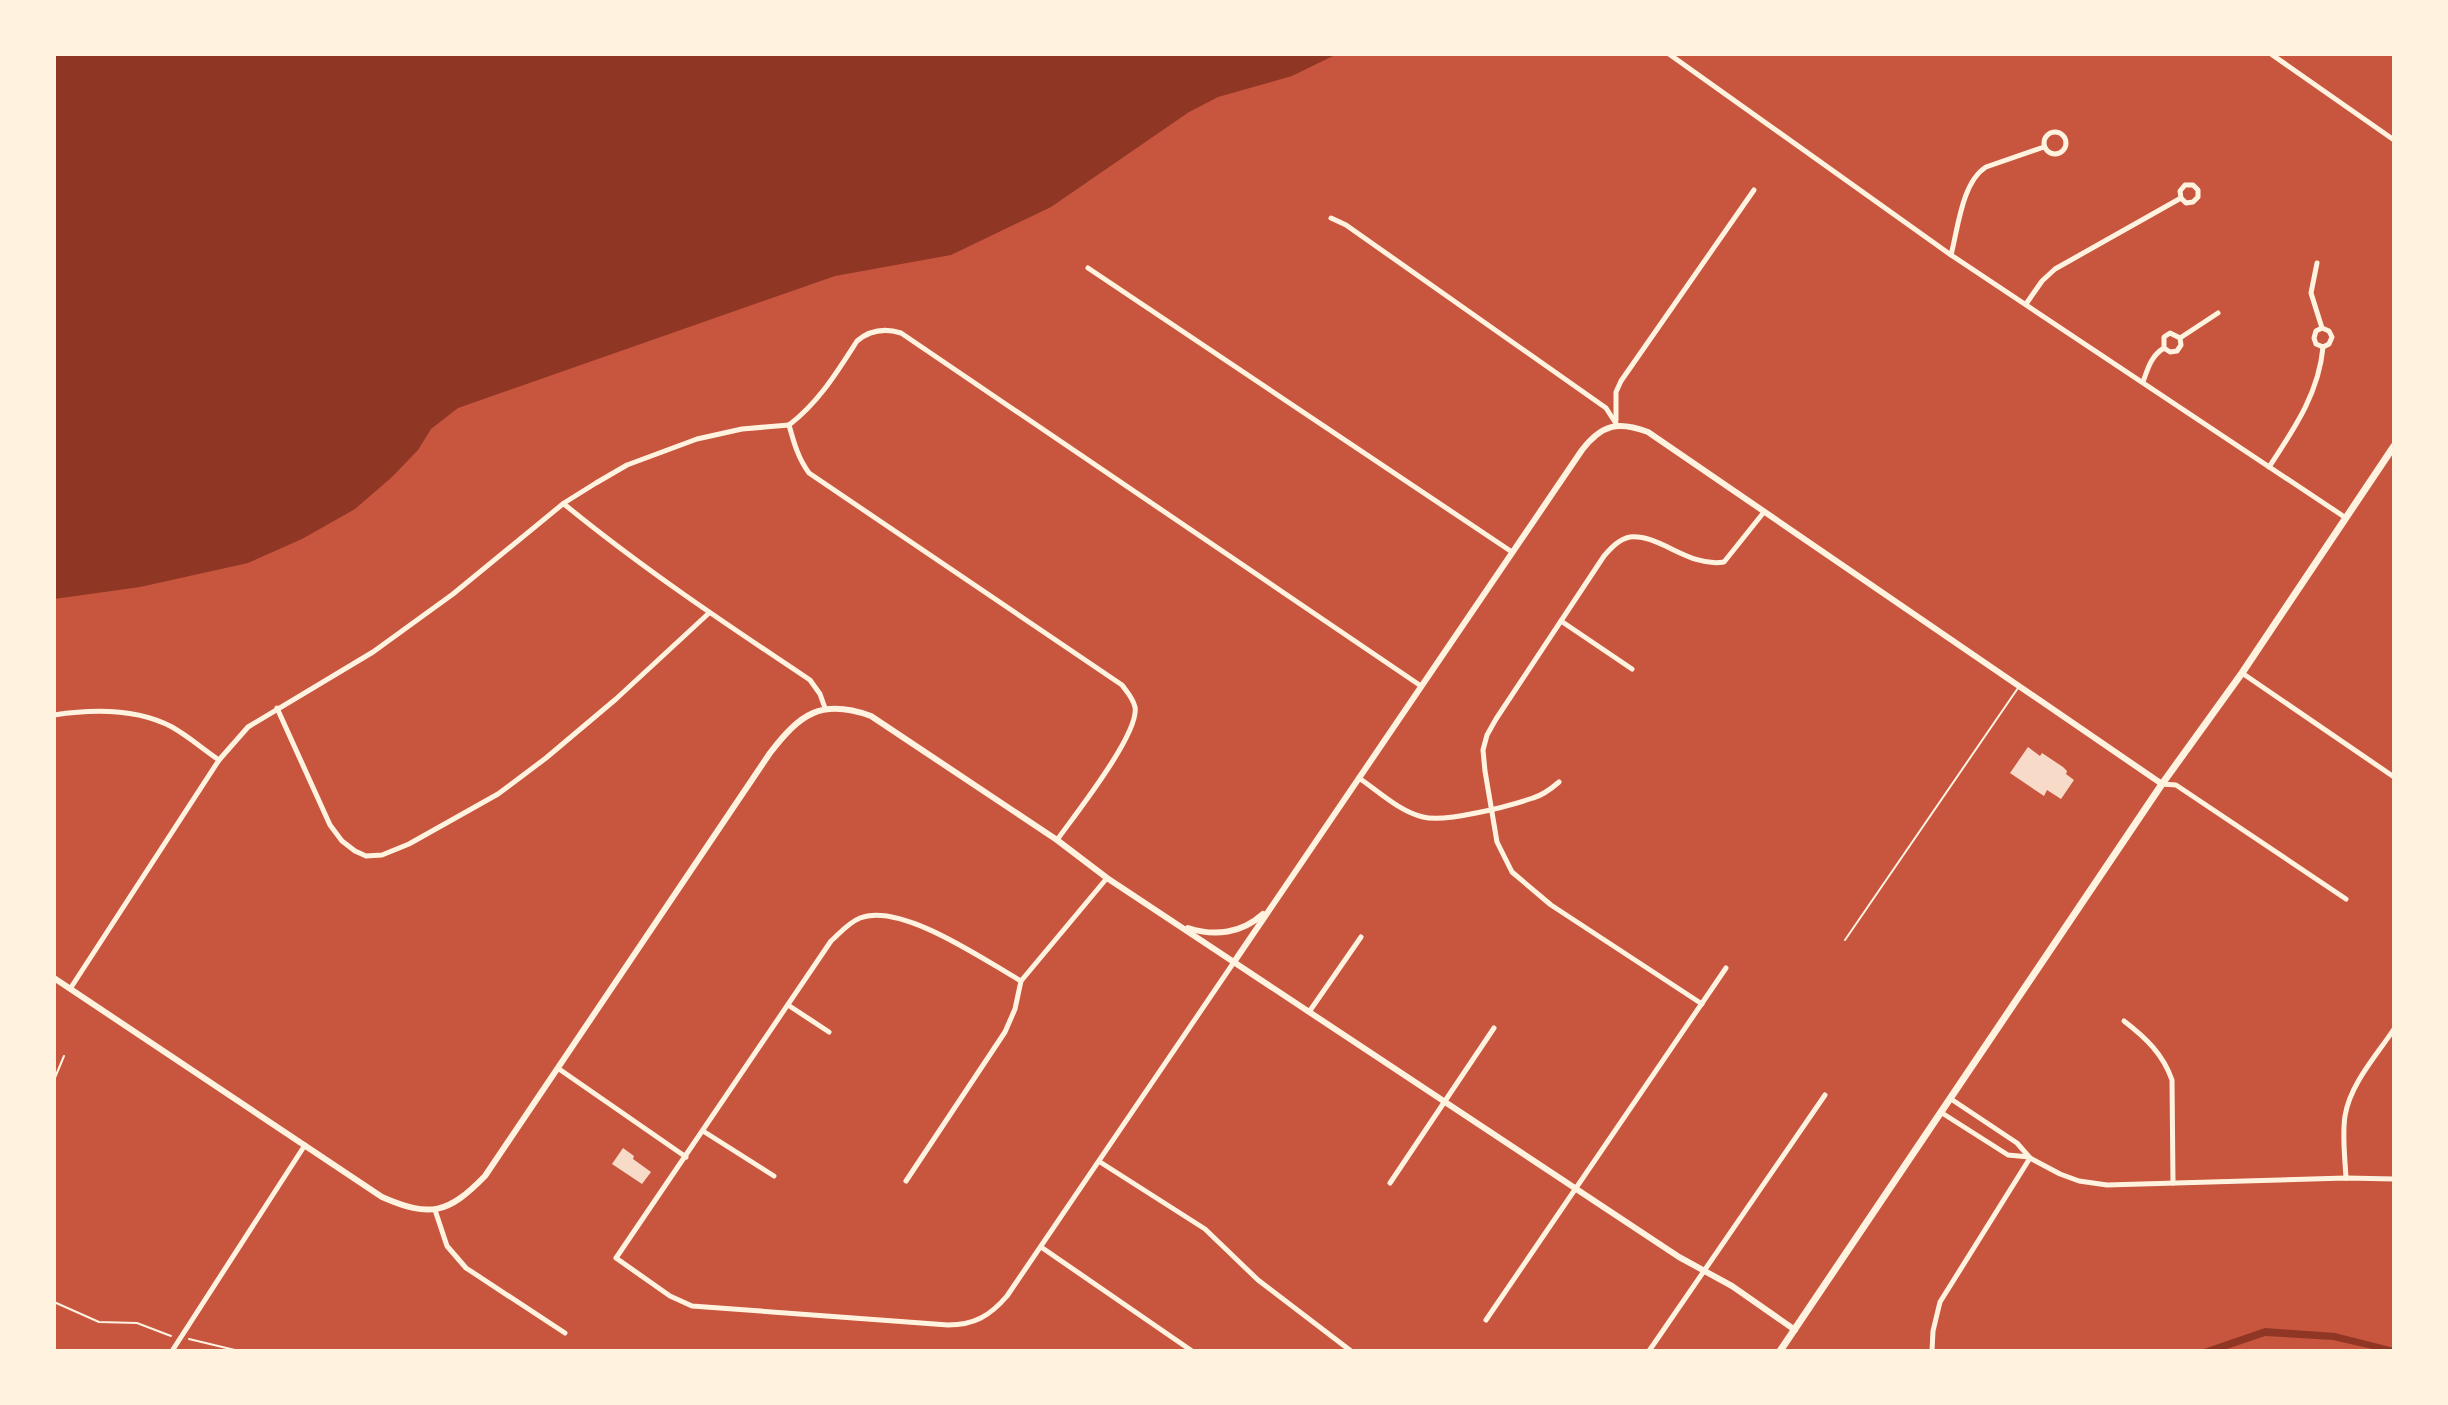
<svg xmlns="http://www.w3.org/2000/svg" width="2448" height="1405" viewBox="0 0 2448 1405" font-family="Commissioner,sans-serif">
	<rect width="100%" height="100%" fill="#c8553d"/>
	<!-- water -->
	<g fill="#8f3625">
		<polygon points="54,54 1337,54 1292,76 1218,97 1189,112 1051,207 951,255 835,276 458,408 431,429 418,450 392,477 355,509 302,539 248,563 140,587 54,599"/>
		<polygon points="2265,1328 2335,1333 2394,1348 2394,1351 2381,1351 2333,1340 2265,1336 2221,1351 2198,1351"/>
	</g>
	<!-- building -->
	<g fill="#f7dbc8">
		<polygon points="2028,747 2040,756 2042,753 2063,767 2067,771 2066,774 2074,780 2061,799 2047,790 2044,796 2010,773"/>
		<polygon points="623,1148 634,1156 633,1159 651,1172 642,1184 612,1164"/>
	</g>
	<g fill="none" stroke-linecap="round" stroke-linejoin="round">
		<!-- path -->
		<g stroke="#fff3e0" stroke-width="2">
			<polyline points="54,1080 64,1056"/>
			<polyline points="54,1302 99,1322 137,1323 171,1336"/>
			<polyline points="189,1339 239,1351"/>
		</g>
		<!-- service -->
		<polyline stroke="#fff3e0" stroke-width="2" points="1845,940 2018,688"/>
		<!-- minor -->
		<g stroke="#fff3e0" stroke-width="5">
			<polyline points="1669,54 1951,255 2346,518"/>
			<polyline points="2271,54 2394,140"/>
			<circle cx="2055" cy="143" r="11"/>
			<polyline points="1331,218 1346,225 1606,408 1617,425"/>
			<path d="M1951,255c7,-27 11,-73 35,-88l58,-20"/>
			<polyline points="2317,263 2311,293 2322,328 2329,331 2332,337 2329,344 2323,347 2316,344 2314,338 2316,331 2322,328"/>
			<polyline points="1088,268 1512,552"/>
			<polyline points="2026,304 2042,281 2055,269 2181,198 2180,191 2185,185 2193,185 2198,190 2198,197 2193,202 2186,203 2181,198"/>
			<polyline points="2180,338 2218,313"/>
			<path d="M2143,382c5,-14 8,-26 21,-34v-11l6,-4 10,5 1,7 -4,6 -7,1 -6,-4"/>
			<polyline points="1616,420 1616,392 1621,381 1754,190"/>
			<path d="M789,425c30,-23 48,-53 68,-84 13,-11 28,-13 44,-8l520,353"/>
			<path d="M789,425c5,18 9,33 20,48l313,212c5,7 11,13 13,22 5,26 -61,109 -78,133"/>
			<path d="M2269,467c25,-38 50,-74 54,-120"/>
			<path d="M564,504c78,64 162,120 246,176l10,14 5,14"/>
			<polyline points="1561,621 1632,669"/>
			<polyline points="2242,673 2394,777"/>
			<polyline points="277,708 330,825 342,841 355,851 366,856 382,855 409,844 498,794 546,758 616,699 709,613"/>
			<path d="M54,715c39,-6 82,-7 118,12 16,9 31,22 47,33"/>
			<path d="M1359,778c19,13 41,34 64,39 22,6 86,-11 110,-19 10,-3 18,-9 26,-16"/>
			<polyline points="2162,784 2176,785 2346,899"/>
			<path d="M1021,981c-37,-21 -120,-79 -161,-63 -12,5 -20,15 -29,23l-215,317 54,38 22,10 256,19c26,0 42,-9 59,-29l227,-334"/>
			<polyline points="70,989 219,760 248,727 373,652 453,594 564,503 596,483 627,465 697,439 742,429 789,425"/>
			<path d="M1702,1004l-151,-99 -39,-33 -15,-30 -12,-71 -2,-21 4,-15 9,-16 108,-163c7,-8 15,-17 26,-19 30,-3 59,31 94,25l40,-50"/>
			<polyline points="788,1005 829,1032"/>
			<polyline points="1309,1012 1361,937"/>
			<path d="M2124,1021c22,17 39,33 48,59l1,103"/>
			<polyline points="559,1069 686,1157"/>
			<polyline points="1951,1099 2017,1143 2030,1158 2060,1174 2079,1181 2107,1185 2346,1178 2394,1179"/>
			<polyline points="1942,1113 2008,1155 2029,1157"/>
			<polyline points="703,1131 774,1176"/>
			<polyline points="1100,1162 1205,1229 1258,1280 1351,1351"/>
			<path d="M2346,1178c-1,-20 -4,-42 -1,-62 5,-32 32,-61 49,-87"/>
			<polyline points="906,1181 1005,1032 1015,1009 1021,981 1107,878"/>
			<polyline points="1390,1183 1494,1028"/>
			<polyline points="435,1210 447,1246 466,1268 565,1333"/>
			<polyline points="1041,1247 1192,1351"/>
			<polyline points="1486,1320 1726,968"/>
			<polyline points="172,1351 305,1145"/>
			<polyline points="1649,1351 1825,1095"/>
			<polyline points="1932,1351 1933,1331 1940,1302 2030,1158"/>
		</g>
		<!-- tertiary -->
		<g stroke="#fff3e0" stroke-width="6">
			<path d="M1188,928c27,9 54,5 75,-14"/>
			<path d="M1234,962l348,-512c20,-26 36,-29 66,-18l514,352"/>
			<path d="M54,978l328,219c48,21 66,17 103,-21l285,-423c30,-39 51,-55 101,-37l186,124 50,38 572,379 53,29 63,44"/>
		</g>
		<!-- secondary -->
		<polyline stroke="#fff3e0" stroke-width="7" points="1780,1351 2162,784 2242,673 2394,446"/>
	</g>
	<!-- border -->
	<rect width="2448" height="1405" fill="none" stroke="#fff3e0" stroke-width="112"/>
</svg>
